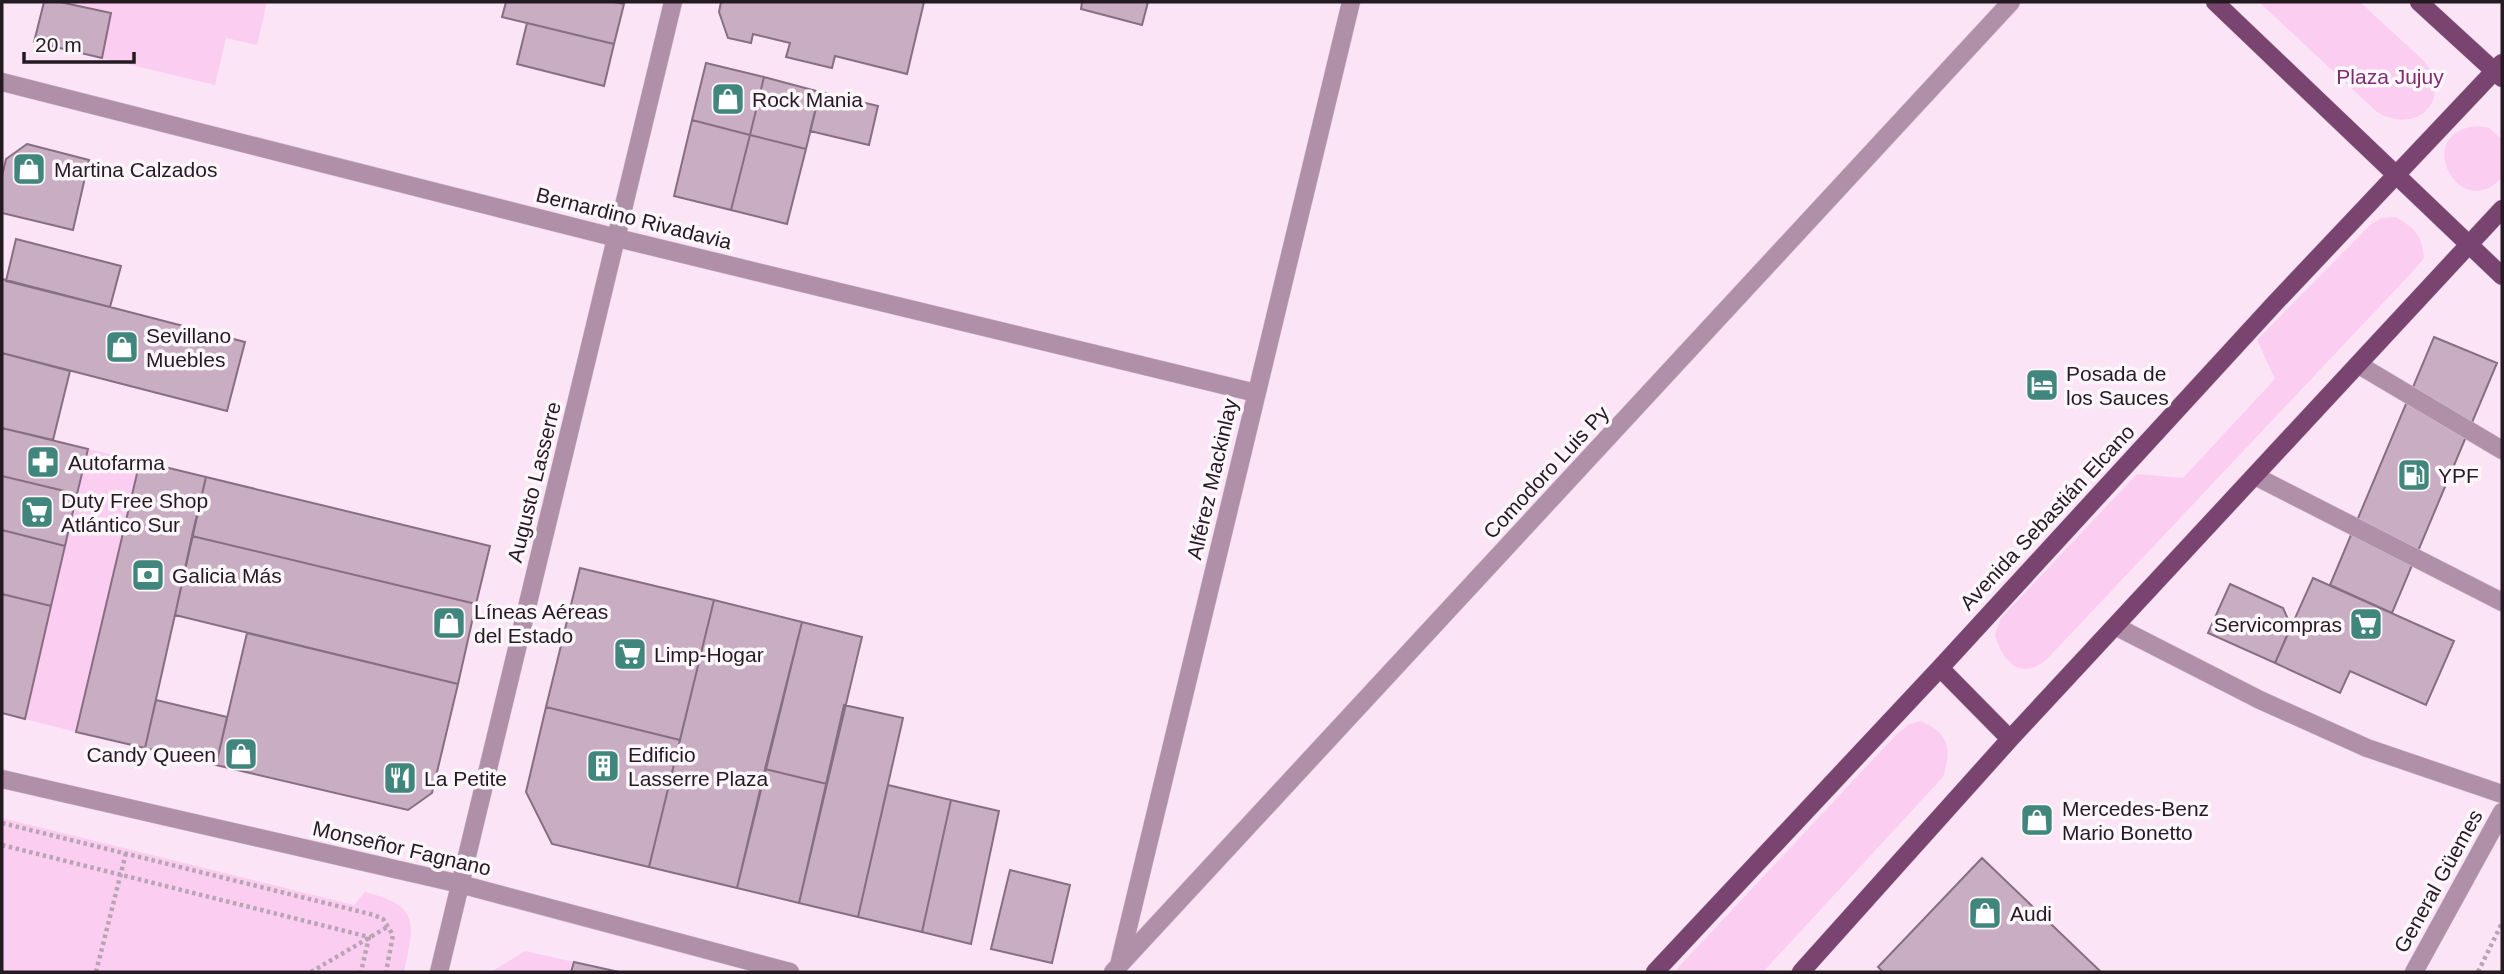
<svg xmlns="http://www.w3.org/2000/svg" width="2504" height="974" font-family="Arial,sans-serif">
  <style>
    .green { fill: #fbcdf1 }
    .building { fill: #c9adc3; stroke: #886e82; stroke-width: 2 }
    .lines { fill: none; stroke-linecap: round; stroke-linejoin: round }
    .minor-casing { stroke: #d4c0d0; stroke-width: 19 }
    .major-casing { stroke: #d4c0d0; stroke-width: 19 }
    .path { stroke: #b8a5b4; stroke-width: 4.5; stroke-dasharray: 3.5 3.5; stroke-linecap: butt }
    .minor { stroke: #b090a9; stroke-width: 18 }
    .major { stroke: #7a4470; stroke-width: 18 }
    .labels { text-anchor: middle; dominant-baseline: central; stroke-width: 7; stroke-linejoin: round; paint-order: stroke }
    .park-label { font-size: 21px; fill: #802c73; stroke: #fdf7fc }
    .poi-label { font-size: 21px; fill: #241a22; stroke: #fdf7fc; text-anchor: start }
    .street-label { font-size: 21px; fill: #241a22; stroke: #fdf7fc }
  </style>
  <rect width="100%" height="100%" fill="#fbe4f6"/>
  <path class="green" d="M60 2H267L257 45 226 38 215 85 102 58 111 13Z
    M2259 2H2360L2425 62C2453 99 2418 136 2377 112Z
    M2479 126 2489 128 2502 140V177C2460 226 2409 130 2479 126Z
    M2396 217C2415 229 2422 234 2424 258L2415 269 2048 658C2022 682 2003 663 1995 635L2001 618 2137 474 2183 478 2275 379 2257 340 2370 225 2381 218Z
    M88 449 140 461 76 732 25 719Z
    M1920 721C1949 732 1952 749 1943 777L1763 972H1674L1896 735 1908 725Z
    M2 818 354 905 365 892C421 906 414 923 404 972H2Z
    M525 951 574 962 571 972H491Z"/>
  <path class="building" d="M44 2H60L111 13 102 58 34 42Z
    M506 2H614L624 4 614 44 502 17Z
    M721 2H924L907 74 835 56 832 68 786 57 790 43 753 34 751 43 728 38 719 12Z
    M1082 2H1148L1142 25 1081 9Z
    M527 23 614 44 604 86 517 64Z
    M706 63 764 77 750 135 692 120Z
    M764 77 820 92 806 149 750 135Z
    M820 92 878 106 869 145 810 131Z
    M692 120 750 135 731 210 674 196Z
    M750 135 806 149 787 224 731 210Z
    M27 144 89 160 73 230 2 213V176L6 159Z
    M16 239 121 266 110 307 6 281Z
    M2 279 245 342 227 411 2 353Z
    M2434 337 2497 363 2392 613 2330 585Z
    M2 353 70 371 53 440 2 428Z
    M2 428 88 449 77 494 2 476Z
    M140 461 206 477 145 748 76 732Z
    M2 476 77 494 65 546 2 530Z
    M206 477 490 546 476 604 192 536Z
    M2 530 65 546 51 606 2 594Z
    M192 536 476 604 458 684 175 615Z
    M580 568 714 600 680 740 546 707Z
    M2313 578 2454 641 2426 705 2350 671 2340 693 2275 663Z
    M2230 584 2283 608 2291 626 2275 663 2208 633Z
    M2 594 51 606 25 719 2 713Z
    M714 600 802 622 737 888 649 867Z
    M802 622 862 637 827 784 765 769Z
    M247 633 458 684 432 793 408 810 216 765Z
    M156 700 227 717 216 765 145 748Z
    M844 705 903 718 858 917 799 903Z
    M546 707 680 740 649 867 552 844 526 792Z
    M765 769 827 784 799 903 737 888Z
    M888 785 951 800 922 932 858 917Z
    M951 800 999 811 971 944 922 932Z
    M1982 858 2101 972H1883L1878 967Z
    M1010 870 1070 885 1052 963 991 949Z
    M574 962 619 972H571Z"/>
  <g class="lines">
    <defs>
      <path id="minor" d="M2 82 617 238 1256 393
        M2359 365 2502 450
        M2255 476 2502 602
        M2115 626 2260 700 2367 748 2502 794
        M2 779 460 884 790 972
        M1119 965 1351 2
        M439 972 673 2
        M1113 972 2011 2
        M2414 972 2502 812"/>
      <path id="major" d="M2215 2 2502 276
        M2419 2 2502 78
        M1940 668 2010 739
        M1655 972 1940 668 2275 303 2502 63
        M1801 972 2010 739 2502 209"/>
    </defs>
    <use href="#minor" class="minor-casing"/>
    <use href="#major" class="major-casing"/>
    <path class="path" d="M2 823 374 915 383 919 393 935 386 972
      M2 845 369 937 361 972
      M96 972 126 853
      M311 972 389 926
      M2478 972 2502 923"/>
    <use href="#minor" class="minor"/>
    <use href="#major" class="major"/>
  </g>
  <defs>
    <symbol id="shop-square" viewBox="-11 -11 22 22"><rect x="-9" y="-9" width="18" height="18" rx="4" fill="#40867c" stroke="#fdf7fc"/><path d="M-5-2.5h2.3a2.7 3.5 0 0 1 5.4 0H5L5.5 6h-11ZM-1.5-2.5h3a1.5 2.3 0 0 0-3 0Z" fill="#fff"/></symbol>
    <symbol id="hotel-square" viewBox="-11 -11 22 22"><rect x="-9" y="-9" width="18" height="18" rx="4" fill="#40867c" stroke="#fdf7fc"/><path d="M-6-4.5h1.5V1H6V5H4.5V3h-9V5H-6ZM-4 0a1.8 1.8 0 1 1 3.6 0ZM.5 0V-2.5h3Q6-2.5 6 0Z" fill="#fff"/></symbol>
    <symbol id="pharmacy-square" viewBox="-11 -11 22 22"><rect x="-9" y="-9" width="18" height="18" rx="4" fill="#40867c" stroke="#fdf7fc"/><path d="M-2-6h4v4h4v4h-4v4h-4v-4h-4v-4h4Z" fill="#fff"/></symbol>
    <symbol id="fuel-square" viewBox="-11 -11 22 22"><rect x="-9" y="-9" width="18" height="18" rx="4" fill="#40867c" stroke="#fdf7fc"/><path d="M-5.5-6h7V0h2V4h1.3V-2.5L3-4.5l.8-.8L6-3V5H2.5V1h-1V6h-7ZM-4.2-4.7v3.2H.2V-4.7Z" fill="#fff"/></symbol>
    <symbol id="supermarket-square" viewBox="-11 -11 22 22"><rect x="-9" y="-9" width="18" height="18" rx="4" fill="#40867c" stroke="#fdf7fc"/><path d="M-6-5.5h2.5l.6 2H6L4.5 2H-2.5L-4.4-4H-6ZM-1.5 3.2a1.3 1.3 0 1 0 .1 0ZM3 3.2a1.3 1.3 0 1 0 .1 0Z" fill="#fff"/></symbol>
    <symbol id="bank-square" viewBox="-11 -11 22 22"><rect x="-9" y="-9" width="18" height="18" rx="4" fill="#40867c" stroke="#fdf7fc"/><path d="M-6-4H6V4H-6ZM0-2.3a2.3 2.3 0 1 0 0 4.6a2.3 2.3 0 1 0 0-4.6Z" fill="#fff"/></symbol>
    <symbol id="building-square" viewBox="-11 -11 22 22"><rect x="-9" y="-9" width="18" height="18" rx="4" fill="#40867c" stroke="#fdf7fc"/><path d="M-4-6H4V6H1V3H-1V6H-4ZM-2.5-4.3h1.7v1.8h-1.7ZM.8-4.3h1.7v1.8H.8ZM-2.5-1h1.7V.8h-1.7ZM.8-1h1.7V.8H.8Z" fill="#fff"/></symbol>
    <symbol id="restaurant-square" viewBox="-11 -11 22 22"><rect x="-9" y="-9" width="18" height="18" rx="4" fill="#40867c" stroke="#fdf7fc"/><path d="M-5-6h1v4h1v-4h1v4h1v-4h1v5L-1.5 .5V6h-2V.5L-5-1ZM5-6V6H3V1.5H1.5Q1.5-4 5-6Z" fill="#fff"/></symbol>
  </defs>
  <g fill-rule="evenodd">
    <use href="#shop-square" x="709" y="80" width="38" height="38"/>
    <use href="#shop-square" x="10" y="150" width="38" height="38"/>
    <use href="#shop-square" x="103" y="328" width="38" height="38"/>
    <use href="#hotel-square" x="2023" y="366" width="38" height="38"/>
    <use href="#pharmacy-square" x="24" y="443" width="38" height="38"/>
    <use href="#fuel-square" x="2395" y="456" width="38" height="38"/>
    <use href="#supermarket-square" x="18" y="493" width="38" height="38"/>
    <use href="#bank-square" x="129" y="556" width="38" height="38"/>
    <use href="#shop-square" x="430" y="604" width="38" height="38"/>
    <use href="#supermarket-square" x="2347" y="605" width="38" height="38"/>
    <use href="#supermarket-square" x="611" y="635" width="38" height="38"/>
    <use href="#shop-square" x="222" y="735" width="38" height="38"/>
    <use href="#building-square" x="584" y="747" width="38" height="38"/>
    <use href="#restaurant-square" x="381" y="759" width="38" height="38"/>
    <use href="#shop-square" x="2018" y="801" width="38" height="38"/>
    <use href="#shop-square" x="1966" y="894" width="38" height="38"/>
  </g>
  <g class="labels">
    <g class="park-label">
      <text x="2390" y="76">Plaza Jujuy</text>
    </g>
    <g class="poi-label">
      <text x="752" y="99">Rock Mania</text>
      <text x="54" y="169">Martina Calzados</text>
      <text x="146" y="335">Sevillano<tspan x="146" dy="24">Muebles</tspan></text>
      <text x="2066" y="373">Posada de<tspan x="2066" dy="24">los Sauces</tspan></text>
      <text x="68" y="462">Autofarma</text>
      <text x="2438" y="475">YPF</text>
      <text x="61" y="500">Duty Free Shop<tspan x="61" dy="24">Atlántico Sur</tspan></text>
      <text x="172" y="575">Galicia Más</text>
      <text x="474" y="611">Líneas Aéreas<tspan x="474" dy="24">del Estado</tspan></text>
      <text x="2342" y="624" text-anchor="end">Servicompras</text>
      <text x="654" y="654">Limp-Hogar</text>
      <text x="216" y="754" text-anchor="end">Candy Queen</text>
      <text x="628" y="754">Edificio<tspan x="628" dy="24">Lasserre Plaza</tspan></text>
      <text x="424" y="778">La Petite</text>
      <text x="2062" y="808">Mercedes-Benz<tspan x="2062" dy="24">Mario Bonetto</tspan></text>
      <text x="2010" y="913">Audi</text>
    </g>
    <g class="street-label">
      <text transform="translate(634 218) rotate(14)">Bernardino Rivadavia</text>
      <text transform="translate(1546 472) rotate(-47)">Comodoro Luis Py</text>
      <text transform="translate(1212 479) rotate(-77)">Alférez Mackinlay</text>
      <text transform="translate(534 482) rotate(-76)">Augusto Lasserre</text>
      <text transform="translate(2047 517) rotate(-47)">Avenida Sebastián Elcano</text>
      <text transform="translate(402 848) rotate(13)">Monseñor Fagnano</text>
      <text transform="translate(2438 881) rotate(-61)">General Güemes</text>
    </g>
  </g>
  <rect width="2504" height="974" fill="none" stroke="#241a22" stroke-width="7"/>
  <path d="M24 52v10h110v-10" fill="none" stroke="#241a22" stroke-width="3.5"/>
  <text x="35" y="52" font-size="21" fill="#241a22" stroke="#fdf7fc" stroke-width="5" paint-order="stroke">20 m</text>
</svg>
